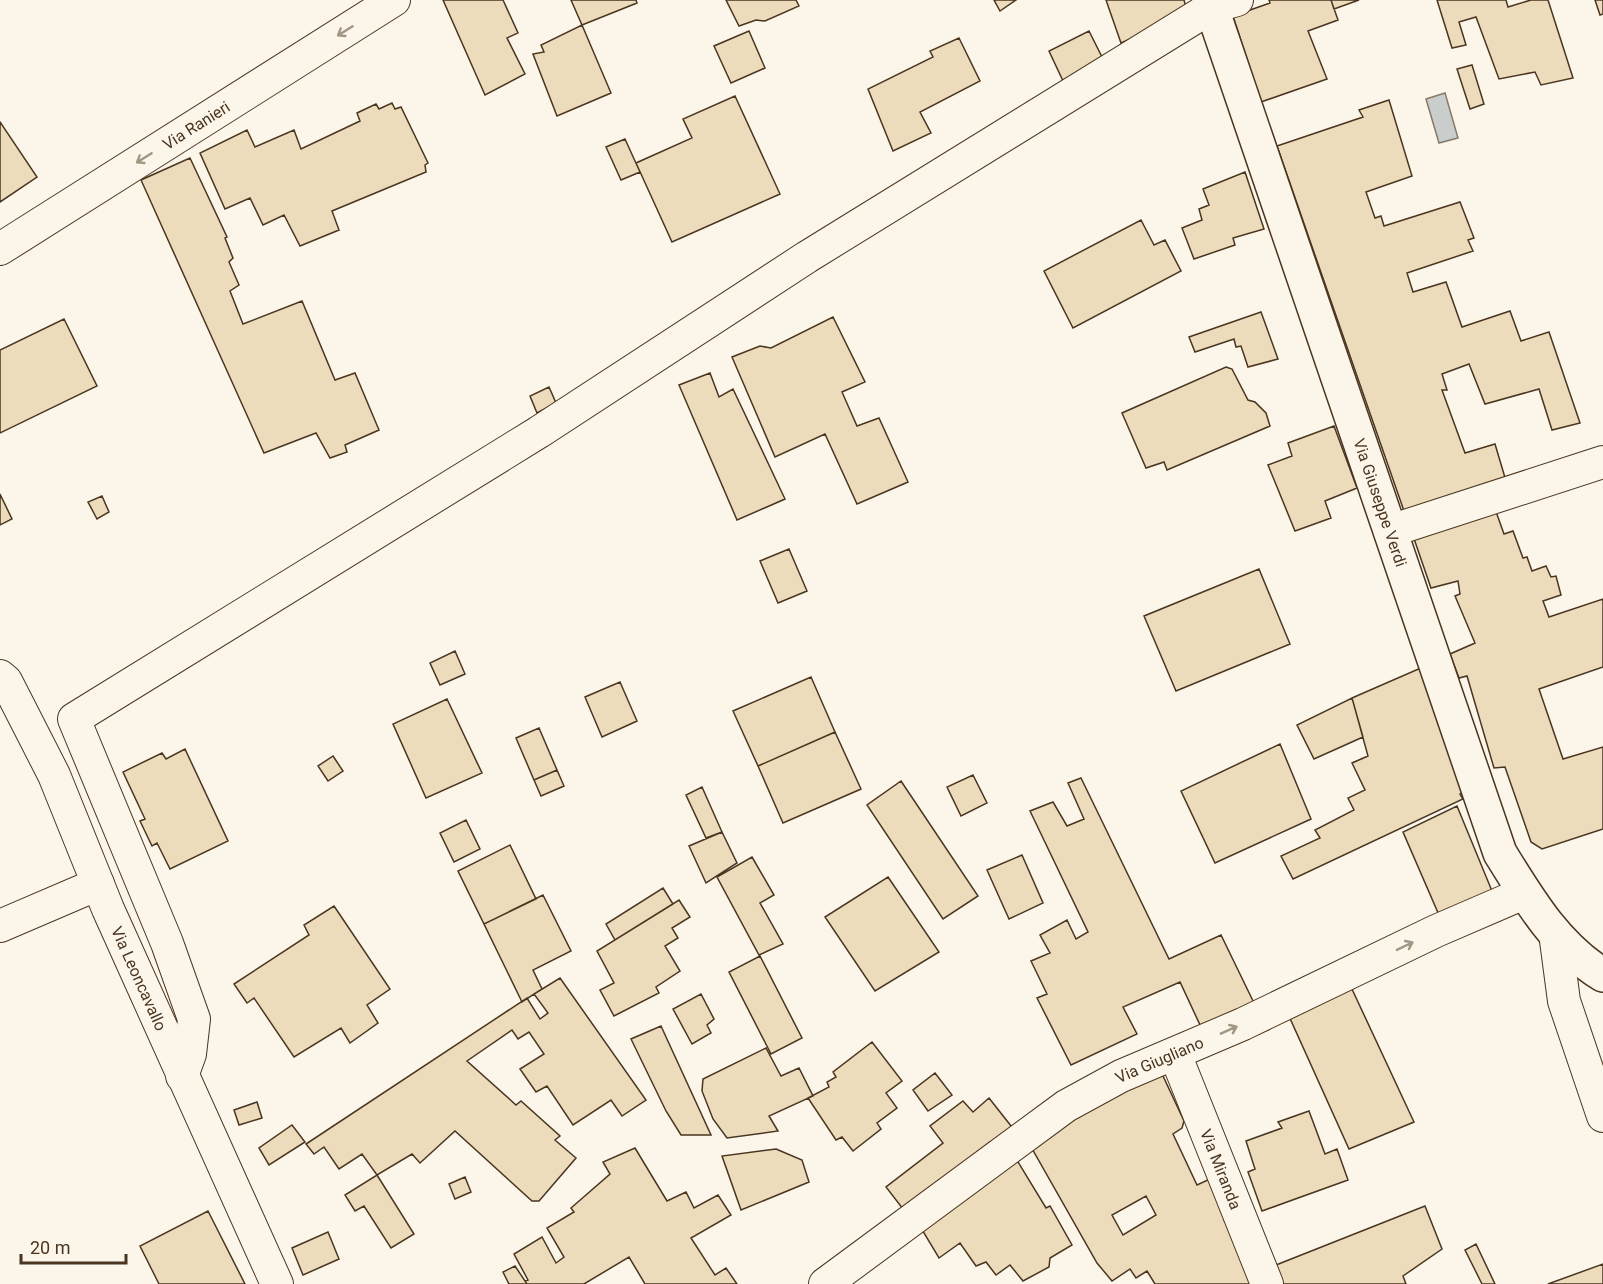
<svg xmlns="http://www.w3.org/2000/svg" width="1603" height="1284" font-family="Roboto,sans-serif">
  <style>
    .water { fill: #c9cecd; stroke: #887966; stroke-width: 1.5 }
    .building { fill: #ecdcbc; stroke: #4a3520; stroke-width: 1.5; fill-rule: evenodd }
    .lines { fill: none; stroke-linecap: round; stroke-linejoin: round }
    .minor-casing { stroke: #4a3520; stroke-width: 34 }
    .tertiary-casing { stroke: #4a3520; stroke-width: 36 }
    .minor { stroke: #fbf6e9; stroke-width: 32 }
    .tertiary { stroke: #fbf6e9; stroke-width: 33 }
    .oneway { stroke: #a29684 }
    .labels { text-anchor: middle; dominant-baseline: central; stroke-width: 4.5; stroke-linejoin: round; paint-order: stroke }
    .street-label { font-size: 16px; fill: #4a3520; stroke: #fbf6e9 }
  </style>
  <rect width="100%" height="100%" fill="#fbf6e9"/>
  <path class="water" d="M1445 93 1458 138 1439 143 1426 99Z"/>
  <path class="building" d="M443 0H503L518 33 507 38 525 74 485 95Z
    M571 0H636L637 3 582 25Z
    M726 0H796L799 6 765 21 756 20 739 26Z
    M994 0H1016L1000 11Z
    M1106 0H1184L1188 14 1121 43Z
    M1269 0H1331L1338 20 1308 31 1327 79 1261 102 1233 16 1270 3Z
    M1331 0H1359L1334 9Z
    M1437 0H1506L1508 7 1531 0H1548L1573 78 1541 85 1535 72 1499 79 1476 17 1459 22 1466 45 1452 48Z
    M1595 0H1603V14L1600 15Z
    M582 25 611 93 557 116 533 54 544 52 541 45Z
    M749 31 765 68 731 83 714 46Z
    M1089 31 1104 61 1064 83 1049 51Z
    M959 38 980 81 920 112 931 133 893 151 868 89 933 57 930 51Z
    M1472 65 1484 104 1470 109 1457 69Z
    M735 96 780 194 672 242 636 163 692 138 683 119Z
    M1389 100 1412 176 1366 192 1375 218 1381 216 1384 226 1460 202 1474 238 1468 240 1473 251 1407 273 1413 292 1446 282 1462 327 1510 311 1521 341 1549 332 1580 423 1552 430 1539 389 1485 404 1469 364 1442 374 1447 390H1442L1465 453 1495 444 1506 481 1404 511 1277 146 1363 117 1359 110Z
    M392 103 395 109 401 107 428 163 425 165 426 172 332 211 339 230 300 246 284 215 263 225 250 198 225 209 200 153 247 130 255 147 294 130 301 149 360 121 357 113 376 104 379 109Z
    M0 122 37 177 0 202Z
    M625 139 640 172 621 180 606 147Z
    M190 158 227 237 225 238 233 258 229 262 239 285 230 291 243 324 302 301 335 380 355 373 379 430 345 445 347 452 330 458 316 433 264 453 141 180Z
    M1245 172 1264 229 1233 238 1235 245 1194 259 1182 228 1202 220 1199 209 1209 205 1203 189Z
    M1141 220 1154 245 1165 240 1181 271 1073 328 1044 271Z
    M1261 312 1278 359 1248 367 1241 346 1236 347 1234 339 1195 352 1189 337Z
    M833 317 865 382 842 392 857 426 879 418 908 482 857 504 825 434 775 457 732 357 760 346 771 348Z
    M64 319 97 386 0 433V350Z
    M1226 367 1232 369 1248 400 1255 402 1266 413 1270 426 1167 470 1164 462 1146 468 1122 413Z
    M710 373 719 397 733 389 785 499 737 520 679 385Z
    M549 387 556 403 537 413 530 396Z
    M1334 426 1357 488 1325 501 1331 518 1295 531 1268 465 1292 456 1288 443Z
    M0 494 12 519 0 525Z
    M102 496 109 512 97 519 88 502Z
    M1494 506 1504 534 1513 531 1523 558 1527 557 1532 571 1546 566 1551 577 1556 576 1561 595 1543 601 1549 617 1603 599V667L1539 689 1563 759 1603 747V829L1542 849 1531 842 1505 767 1494 768 1467 676 1459 678 1450 654 1475 643 1455 596 1460 594 1458 581 1431 588 1411 530Z
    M789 549 807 591 778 603 760 561Z
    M1259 569 1290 644 1176 691 1144 616Z
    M455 651 465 674 440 685 430 663Z
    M1423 667 1466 791 1460 794 1463 799 1293 879 1281 856 1320 838 1315 830 1354 810 1348 798 1365 790 1352 763 1368 756 1352 698Z
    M811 677 835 732 758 766 733 711Z
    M620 682 637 721 602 737 585 697Z
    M1352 698 1363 737 1314 759 1297 725Z
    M447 699 482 773 426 798 393 724Z
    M539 728 557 770 534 780 516 738Z
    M835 732 861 789 783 823 758 766Z
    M1280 744 1311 819 1215 863 1181 791Z
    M185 749 228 841 170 869 157 843 152 846 140 821 145 819 123 772 162 753 166 759Z
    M333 756 343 771 328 781 318 766Z
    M557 770 564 786 541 796 534 780Z
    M973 775 987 803 961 816 947 787Z
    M1081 778 1169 959 1221 935 1255 1005 1201 1027 1180 982 1123 1007 1137 1034 1071 1065 1037 998 1047 994 1031 961 1050 953 1040 935 1067 920 1076 939 1088 932 1030 811 1053 802 1067 826 1084 819 1068 783Z
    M901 781 978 896 943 919 867 805Z
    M702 787 722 832 706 838 686 795Z
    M1457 806 1492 891 1439 915 1403 832Z
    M466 820 480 849 454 862 440 833Z
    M722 832 737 863 706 883 689 846Z
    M510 845 536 899 484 924 458 871Z
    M1022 855 1043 903 1009 919 987 870Z
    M752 857 774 895 760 903 783 944 759 955 717 877Z
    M888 877 939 952 875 991 825 917Z
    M663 888 673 904 615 940 606 924Z
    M543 895 571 951 533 970 542 989 522 1002 484 924Z
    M679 900 690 917 672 928 678 938 665 946 680 971 656 987 659 993 614 1016 600 990 614 983 597 951Z
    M334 906 390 989 367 1005 378 1023 350 1043 341 1028 294 1057 254 998 247 1003 234 984 309 935 304 925Z
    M760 956 802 1038 771 1054 729 972Z
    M560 978 646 1100 622 1116 611 1100 573 1125 547 1086 536 1092 520 1069 544 1054 529 1032 518 1039 512 1030 467 1061 516 1105 521 1101 560 1136 555 1140 576 1158 539 1201H532L455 1131 420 1163 412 1154 377 1175 362 1154 339 1169 324 1147 314 1154 306 1144 527 998 540 1019 548 1013 534 994Z
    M1351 987 1414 1122 1349 1149 1288 1014Z
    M701 994 714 1019 707 1025 711 1033 692 1044 673 1009Z
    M661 1026 711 1135H681L666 1111 631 1039Z
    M872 1042 902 1081 886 1093 897 1108 877 1123 881 1129 853 1151 842 1137 836 1140 808 1098 829 1087 827 1082 836 1077 833 1072Z
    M766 1048 781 1076 799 1068 813 1096 769 1116 778 1131 727 1138 713 1119 702 1091 703 1079Z
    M935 1073 952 1095 928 1111 913 1090Z
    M1156 1075 1163 1076 1184 1121 1182 1128 1173 1134 1197 1185 1212 1178 1227 1218 1224 1220 1244 1256 1254 1284H1155L1147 1271 1136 1278 1130 1269 1112 1281 1097 1263 1030 1145 1091 1109ZM1146 1196 1156 1215 1123 1235 1112 1215Z
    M989 1098 1015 1131 996 1146 990 1142 903 1209 886 1187 943 1143 930 1126 963 1101 973 1112Z
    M257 1102 262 1118 239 1125 234 1110Z
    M1309 1111 1325 1154 1337 1149 1348 1180 1262 1211 1248 1172 1255 1169 1246 1141 1282 1128 1278 1122Z
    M292 1125 305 1142 269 1165 259 1148Z
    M635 1148 667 1201 686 1192 694 1208 718 1195 731 1215 691 1238 715 1275 726 1268 737 1284H645L629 1257 584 1284H527L525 1281 528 1280 514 1254 542 1237 556 1263 564 1257 547 1228 574 1212 571 1208 610 1174 603 1162Z
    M776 1149 802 1160 809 1182 741 1210 722 1156Z
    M1015 1157 1046 1208 1050 1206 1072 1245 1050 1258 1049 1267 1023 1281 1010 1265 996 1275 986 1262 976 1266 960 1243 939 1258 918 1223Z
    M377 1175 414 1234 391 1248 364 1206 355 1211 345 1195Z
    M465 1177 471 1192 455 1199 449 1184Z
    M1425 1206 1442 1249 1403 1276 1406 1284H1283L1276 1265Z
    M208 1211 245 1284H159L140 1246Z
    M328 1232 339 1259 303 1275 292 1248Z
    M1476 1244 1495 1284H1482L1465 1250Z
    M1603 1264V1284H1548Z
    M515 1266 527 1284H509L503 1272Z"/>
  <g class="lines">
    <defs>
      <g id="minor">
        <path id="s1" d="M0 249 394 0"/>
        <path d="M1390 531 1603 462"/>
        <path id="s2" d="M0 676 6 681 54 775 108 909 277 1284"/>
        <path d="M0 926 98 884"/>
        <path d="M1555 933 1564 1001 1603 1116"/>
        <path id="s3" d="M1175 1054 1267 1284"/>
        <path d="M182 1076 190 1054 194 1019 167 943 74 719 539 432 807 257 1212 7 1237 0"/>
        <path id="s4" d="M825 1284 1066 1106 1121 1076 1243 1024 1436 931 1524 893"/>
      </g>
      <g id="tertiary">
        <path id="s5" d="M1209 0 1500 853C1529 900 1556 946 1603 975"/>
      </g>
    </defs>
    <use href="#minor" class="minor-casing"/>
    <use href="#tertiary" class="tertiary-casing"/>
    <use href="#minor" class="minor"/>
    <use href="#tertiary" class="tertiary"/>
  </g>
  <defs><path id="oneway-shaft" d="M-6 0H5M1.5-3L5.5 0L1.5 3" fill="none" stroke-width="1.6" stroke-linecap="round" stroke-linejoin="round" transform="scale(1.5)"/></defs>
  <g class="oneway">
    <use href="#oneway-shaft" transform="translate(345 31) rotate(148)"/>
    <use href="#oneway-shaft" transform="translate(144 158) rotate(148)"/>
    <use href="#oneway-shaft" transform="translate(1405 946) rotate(-26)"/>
    <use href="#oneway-shaft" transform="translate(1229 1030) rotate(-24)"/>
  </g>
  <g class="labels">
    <g class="street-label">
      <text stroke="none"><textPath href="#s1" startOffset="232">Via Ranieri</textPath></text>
      <text stroke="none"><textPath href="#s5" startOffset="531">Via Giuseppe Verdi</textPath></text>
      <text stroke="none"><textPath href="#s2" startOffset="334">Via Leoncavallo</textPath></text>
      <text stroke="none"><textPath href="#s4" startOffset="404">Via Giugliano</textPath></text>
      <text stroke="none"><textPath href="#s3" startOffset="124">Via Miranda</textPath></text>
    </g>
  </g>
  <path d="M21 1254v9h105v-9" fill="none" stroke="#4a3520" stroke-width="3"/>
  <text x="30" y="1254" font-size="18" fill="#4a3520" stroke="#fbf6e9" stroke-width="4.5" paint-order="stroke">20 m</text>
</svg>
